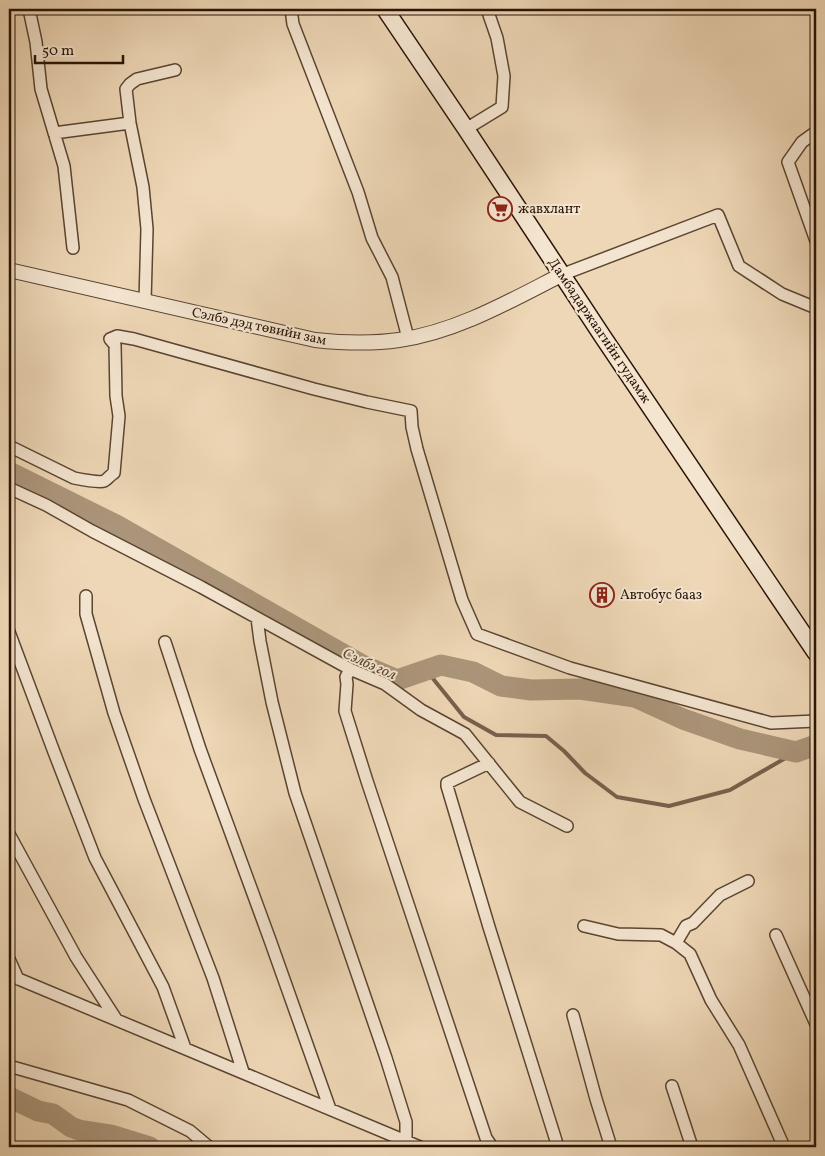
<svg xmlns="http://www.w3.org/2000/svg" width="825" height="1156" font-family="Vollkorn,serif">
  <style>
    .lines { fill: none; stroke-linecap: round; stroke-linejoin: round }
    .stream { stroke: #77614c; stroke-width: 4 }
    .river { stroke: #ab957a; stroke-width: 21 }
    .minor-casing { stroke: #5a4532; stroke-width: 14 }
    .tertiary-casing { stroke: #5a4532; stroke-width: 16 }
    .secondary-casing { stroke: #291406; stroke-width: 19 }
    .minor { stroke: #f4e5d0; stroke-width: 11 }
    .tertiary { stroke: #f4e5d0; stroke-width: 14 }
    .secondary { stroke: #f4e5d0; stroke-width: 16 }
    .labels { text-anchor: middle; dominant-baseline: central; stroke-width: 4; stroke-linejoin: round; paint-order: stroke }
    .poi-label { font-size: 14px; fill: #291406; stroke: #f4e5d0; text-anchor: start }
    .street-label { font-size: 14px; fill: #291406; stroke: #f4e5d0 }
    .water-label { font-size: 15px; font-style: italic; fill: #5d4834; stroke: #f4e5d0 }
  </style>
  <rect width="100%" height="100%" fill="#eed7b6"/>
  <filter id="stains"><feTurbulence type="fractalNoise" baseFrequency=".004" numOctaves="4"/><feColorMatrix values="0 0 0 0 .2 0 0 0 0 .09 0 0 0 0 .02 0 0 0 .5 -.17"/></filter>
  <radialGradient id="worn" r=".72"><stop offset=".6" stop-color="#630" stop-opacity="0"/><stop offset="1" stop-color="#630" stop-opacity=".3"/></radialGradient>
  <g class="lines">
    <path class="stream" d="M426 670 464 717 496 735 546 736 564 751 585 773 617 797 669 806 730 790 796 752"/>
    <path class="river" d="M9 472 116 525 362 665 397 680 441 665 473 672 501 686 531 690 580 689 635 697 683 719 740 739 796 752 816 745
      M9 1097 38 1111 53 1114 71 1127 79 1130 111 1135 150 1147"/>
    <defs>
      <path id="minor" d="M29 9 36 42 41 89 64 166 73 248
        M291 9 293 24 358 192 372 238 392 277 408 338
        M466 129 502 107 504 76 497 38 487 9
        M816 132 802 142 788 162 816 241
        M54 133 130 123
        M561 275 718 215 739 266 782 294 816 308
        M145 302 147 229 143 187 130 123 126 89 130 84 137 79 175 70
        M9 446 74 478C79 479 100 483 104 481 107 480 110 475 114 473L119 416 116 396 115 345 110 339 117 336 134 339 314 389 367 402 411 411 412 427 417 449 462 600 477 634 570 668 771 723 816 721
        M9 488 46 505 92 531 201 587 350 669 385 684 421 710 465 734 520 802 567 826
        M86 596V614L114 713 144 799 213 978 243 1072
        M257 618 260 641 272 702 295 793 386 1058 406 1122V1141
        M9 632 54 752 95 858 163 987 185 1048
        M165 642 200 749 270 940 330 1109
        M350 669 346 677 347 684 345 711 367 781 486 1138 492 1147
        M489 763 447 783V786L489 927 558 1147
        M9 834 76 957 116 1019
        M584 926 618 934 661 935 676 943 690 954 711 1000 739 1045 784 1147
        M776 935 816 1024
        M676 943 686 926 693 923 720 895 748 881
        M9 959 18 979
        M9 975 420 1147
        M573 1015 596 1099 611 1147
        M9 1066 128 1100 190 1131 209 1147
        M672 1086 692 1147"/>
      <path id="tertiary" d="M9 270 315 340C343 343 371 344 399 340 456 332 510 301 561 275"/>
      <path id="secondary" d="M385 9 466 129 603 337 816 653"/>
    </defs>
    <use href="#minor" class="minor-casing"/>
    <use href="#tertiary" class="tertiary-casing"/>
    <use href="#secondary" class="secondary-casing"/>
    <use href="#minor" class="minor"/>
    <use href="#tertiary" class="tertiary"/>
    <use href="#secondary" class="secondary"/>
  </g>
  <defs>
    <symbol id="supermarket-ring" viewBox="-11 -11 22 22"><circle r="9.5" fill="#f4e5d0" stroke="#8f2418" stroke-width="1.5"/><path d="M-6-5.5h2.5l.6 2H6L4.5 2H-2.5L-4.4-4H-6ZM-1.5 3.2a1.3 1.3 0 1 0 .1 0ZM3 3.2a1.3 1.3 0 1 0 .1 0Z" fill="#8f2418"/></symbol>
    <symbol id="building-ring" viewBox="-11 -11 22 22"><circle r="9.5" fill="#f4e5d0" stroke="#8f2418" stroke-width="1.5"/><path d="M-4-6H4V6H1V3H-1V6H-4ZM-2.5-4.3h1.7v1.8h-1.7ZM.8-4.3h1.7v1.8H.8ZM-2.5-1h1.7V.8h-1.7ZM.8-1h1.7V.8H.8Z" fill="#8f2418"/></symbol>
  </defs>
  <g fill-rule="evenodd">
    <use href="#supermarket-ring" x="486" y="195" width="28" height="28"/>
    <use href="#building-ring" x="588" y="581" width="28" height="28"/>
  </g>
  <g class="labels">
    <g class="poi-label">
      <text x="518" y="209">жавхлант</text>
      <text x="620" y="595">Автобус бааз</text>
    </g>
    <g class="street-label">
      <text transform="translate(259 327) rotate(12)">Сэлбэ дэд төвийн зам</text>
      <text transform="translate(599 331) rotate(56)">Дамбадаржаагийн гудамж</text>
    </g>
    <g class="water-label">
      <text transform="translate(369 665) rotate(24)">Сэлбэ гол</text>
    </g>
  </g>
  <rect width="825" height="1156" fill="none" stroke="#eed7b6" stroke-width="30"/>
  <rect x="10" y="10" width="805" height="1136" fill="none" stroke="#291406" stroke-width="2.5"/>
  <rect x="15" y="15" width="795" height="1126" fill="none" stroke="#291406"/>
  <path d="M35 55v8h88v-8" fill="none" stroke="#291406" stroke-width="2.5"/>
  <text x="42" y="55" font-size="15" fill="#291406" stroke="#f4e5d0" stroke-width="4" paint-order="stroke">50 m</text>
  <rect width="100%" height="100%" filter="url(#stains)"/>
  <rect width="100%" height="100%" fill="url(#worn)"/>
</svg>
